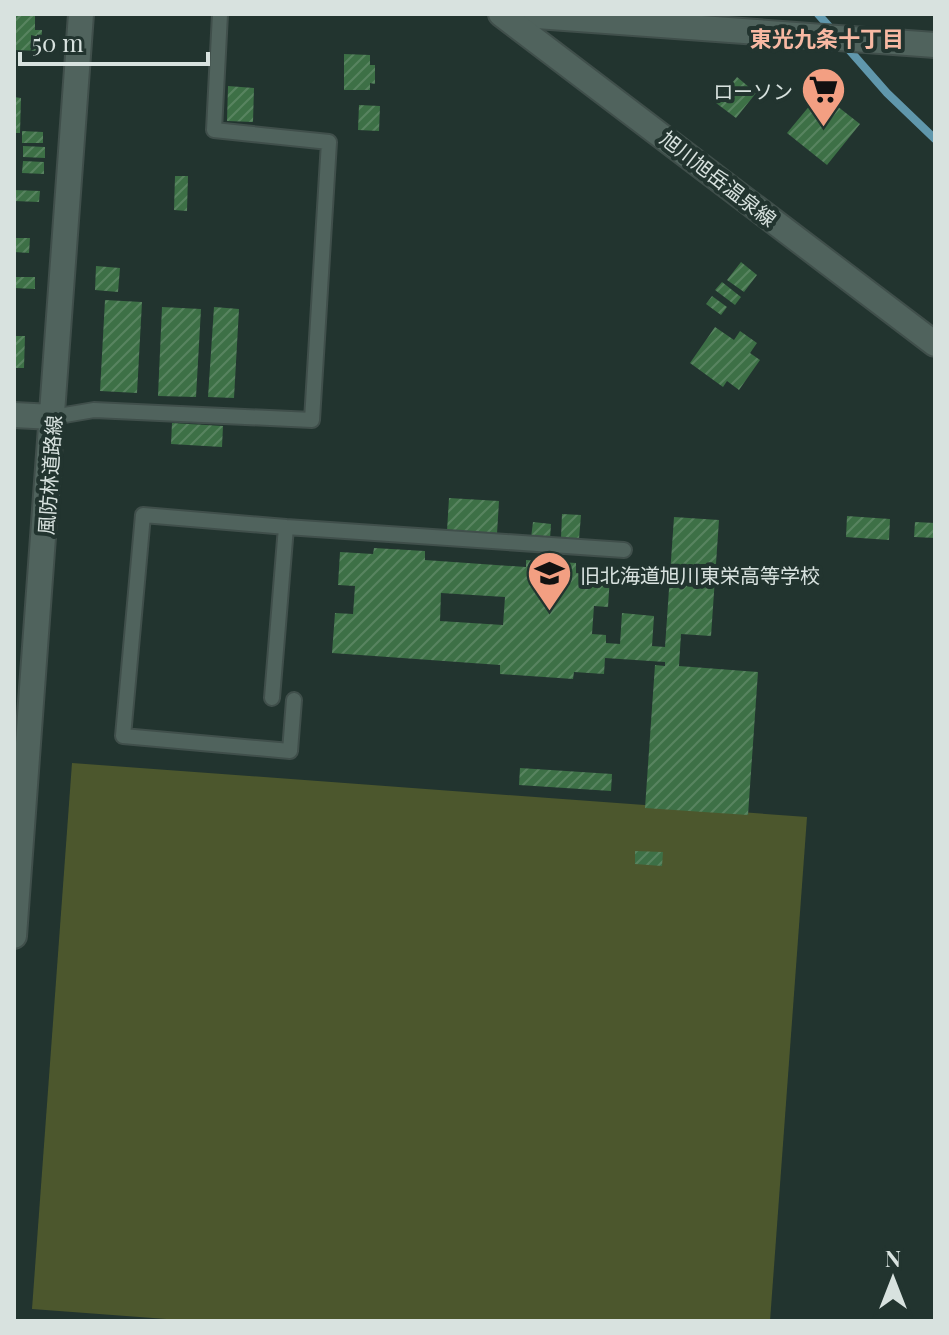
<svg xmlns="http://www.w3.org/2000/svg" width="949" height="1335" font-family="'Playfair Display','Noto Sans JP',serif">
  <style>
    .green { fill: #4c572d }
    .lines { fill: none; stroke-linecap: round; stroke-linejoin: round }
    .stream { stroke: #6097ac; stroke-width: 8 }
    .building { fill: url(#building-hatch); fill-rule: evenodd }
    .lane-casing { stroke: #404f4b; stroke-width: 18 }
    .street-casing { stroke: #404f4b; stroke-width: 28 }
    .secondary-casing { stroke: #404f4b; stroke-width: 28 }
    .lane { stroke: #50635d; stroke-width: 14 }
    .street { stroke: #50635d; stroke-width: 24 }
    .secondary { stroke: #50635d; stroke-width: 24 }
    .labels { text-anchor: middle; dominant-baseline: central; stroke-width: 8; stroke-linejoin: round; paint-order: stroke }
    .poi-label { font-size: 20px; fill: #d8e2df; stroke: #22342f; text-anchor: end }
    .street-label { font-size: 20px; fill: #d8e2df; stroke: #22342f }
    .neighbourhood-label { font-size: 22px; font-weight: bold; fill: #f8b9a3; stroke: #22342f }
  </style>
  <defs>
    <pattern id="building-hatch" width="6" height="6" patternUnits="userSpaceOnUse" patternTransform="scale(2)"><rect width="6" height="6" fill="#3d7046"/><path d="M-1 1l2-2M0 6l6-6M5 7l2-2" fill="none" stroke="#588460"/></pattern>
  </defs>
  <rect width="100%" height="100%" fill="#22342f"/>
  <path class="green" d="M72 763 807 817 770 1321H193L32 1309Z"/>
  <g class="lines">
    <path class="stream" d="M818 14 833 31
      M844 44 887 93 935 139"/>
  </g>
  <path class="building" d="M14 14H35V30H42L41 51 14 50Z
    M344 54 370 55V65H375V84L370 83V90H344Z
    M737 77 756 93 736 118 716 103Z
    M228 86 254 88 253 122 227 121Z
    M14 97 21 98 20 133H14Z
    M816 98 832 112 837 106 860 124 827 165 787 133Z
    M359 105 380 106 379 131 358 130Z
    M22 131 43 132V143H22Z
    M23 146 45 147V158L23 157Z
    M23 161 44 162V174L22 173Z
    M175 176H188L187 211 174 210Z
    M14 190 40 191 39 202 14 201Z
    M14 238H30L29 253 14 252Z
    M741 262 757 275 744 292 727 280Z
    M96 266 120 268 118 292 95 290Z
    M14 277H35V289L14 288Z
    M722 282 741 297 735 305 715 290Z
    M712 296 727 307 721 315 706 304Z
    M105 300 142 302 137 393 100 391Z
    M162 307 201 309 196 397 158 396Z
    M214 307 239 309 234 398 208 397Z
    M715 327 734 340 740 331 757 343 750 353 760 360 739 390 727 381 723 387 690 363Z
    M14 336H25L24 368H14Z
    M172 423 223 426 222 447 171 444Z
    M449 498 499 501 497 534 447 531Z
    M562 514 581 515 579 539 561 538Z
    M847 516 890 519 889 540 846 537Z
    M674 517 719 520 711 636 681 634 679 666 758 672 748 815 645 808 655 665 665 666V662L605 658 604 674 574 672 573 679 500 674V665L332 653 335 613 353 614 355 586 338 585 340 552 373 554 374 548 425 551V560L526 567V560L576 563V573L610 576 608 607 594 606 592 634 606 635V643L620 644 622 613 654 616 652 646 665 647ZM441 593 505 597 503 625 440 621Z
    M533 522 551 524 550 539 531 538Z
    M915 522 935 523V538L914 537Z
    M520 768 612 774 611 791 519 785Z
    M635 851 663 852 662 866 635 864Z"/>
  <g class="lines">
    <defs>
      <path id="lane" d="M53 417 94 410 312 420 329 142 214 130 220 14
        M286 527 624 550
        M272 698 286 527 143 515 123 736 290 751 294 700"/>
      <path id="street" d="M508 14 935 45
        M14 415 53 417
        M14 936 81 14"/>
      <path id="secondary" d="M501 14 935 344"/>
    </defs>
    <use href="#lane" class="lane-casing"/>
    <use href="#street" class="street-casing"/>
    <use href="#secondary" class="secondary-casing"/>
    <use href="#lane" class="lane"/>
    <use href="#street" class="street"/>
    <use href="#secondary" class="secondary"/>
  </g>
  <defs>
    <symbol id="supermarket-pin" viewBox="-11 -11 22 30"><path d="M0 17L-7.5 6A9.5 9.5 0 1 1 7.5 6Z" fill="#f39f82" stroke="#22342f"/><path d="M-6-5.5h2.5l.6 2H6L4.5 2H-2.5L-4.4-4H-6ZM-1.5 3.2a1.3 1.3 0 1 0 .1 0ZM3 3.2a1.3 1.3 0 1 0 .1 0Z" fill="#111"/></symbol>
    <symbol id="school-pin" viewBox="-11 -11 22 30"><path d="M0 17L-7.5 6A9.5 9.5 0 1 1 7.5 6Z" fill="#f39f82" stroke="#22342f"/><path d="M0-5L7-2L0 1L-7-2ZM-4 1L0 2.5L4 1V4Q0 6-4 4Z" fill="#111"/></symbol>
  </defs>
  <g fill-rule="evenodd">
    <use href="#supermarket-pin" x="798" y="64" width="51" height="69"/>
    <use href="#school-pin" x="524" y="548" width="51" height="69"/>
  </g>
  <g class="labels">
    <g class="poi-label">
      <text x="793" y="90">ローソン</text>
      <text x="580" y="574" text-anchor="start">旧北海道旭川東栄高等学校</text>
    </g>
    <g class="street-label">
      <text transform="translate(719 178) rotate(38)">旭川旭岳温泉線</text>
      <text transform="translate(49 475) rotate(-86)">風防林道路線</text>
    </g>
    <g class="neighbourhood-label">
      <text x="827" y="38">東光九条十丁目</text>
    </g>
  </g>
  <rect width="949" height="1335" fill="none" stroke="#d8e2df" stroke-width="32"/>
  <g transform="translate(893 1279)" stroke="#22342f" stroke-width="6" paint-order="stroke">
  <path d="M0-6L14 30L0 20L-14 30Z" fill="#d8e2df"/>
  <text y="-12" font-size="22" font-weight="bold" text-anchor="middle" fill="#d8e2df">N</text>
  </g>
  <path d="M20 52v12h188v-12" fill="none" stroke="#d8e2df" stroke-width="4"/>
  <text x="32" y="52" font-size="24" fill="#d8e2df" stroke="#22342f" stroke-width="6" paint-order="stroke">50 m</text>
</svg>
